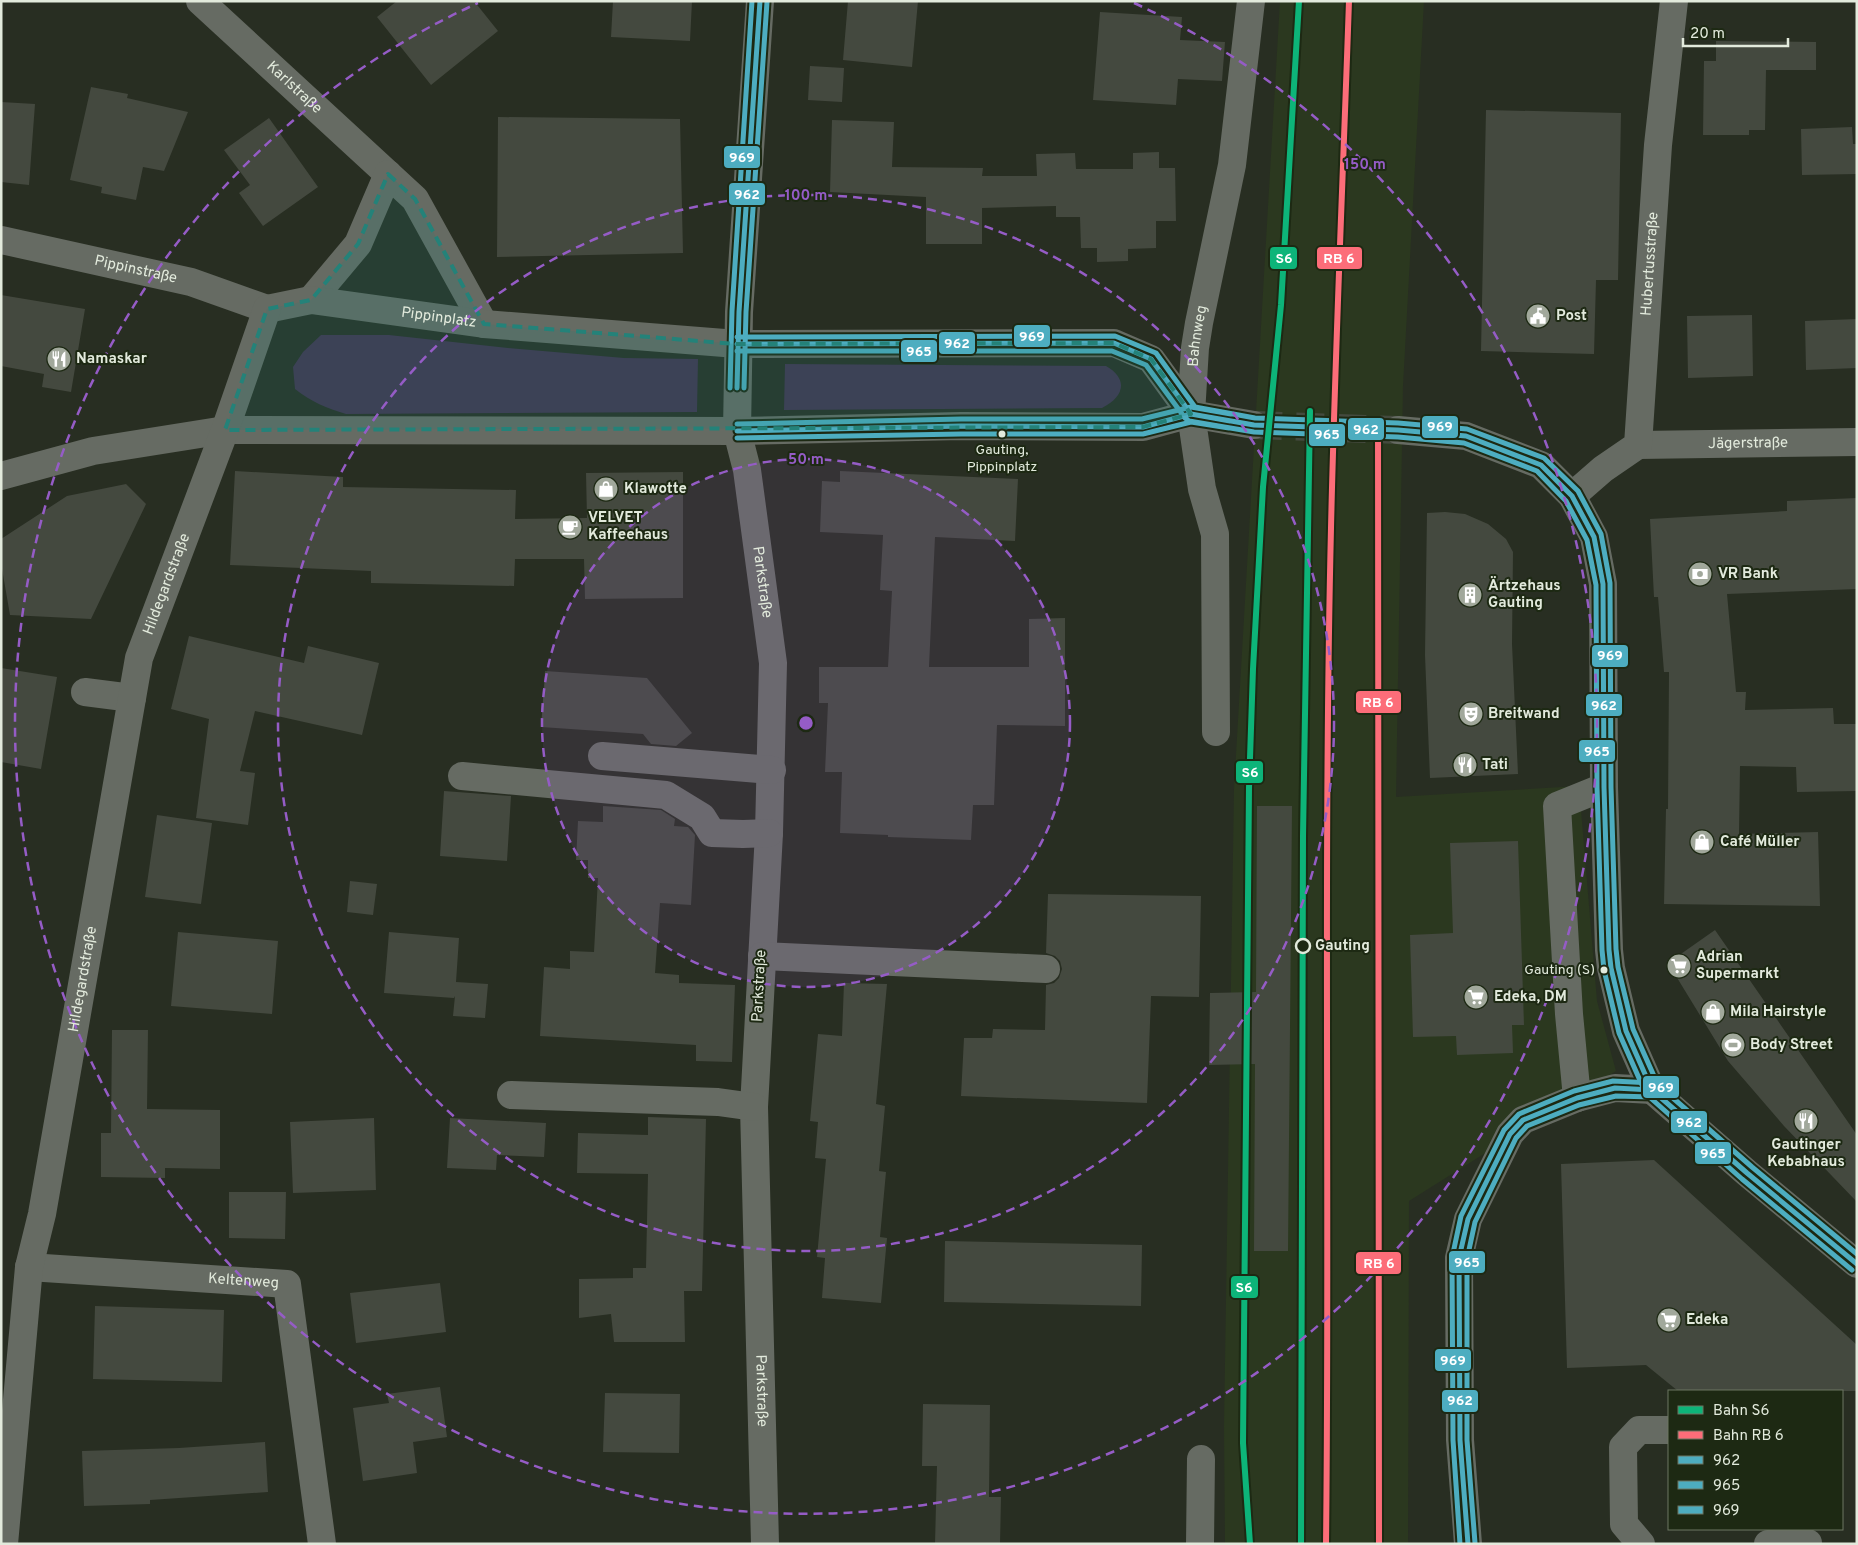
<svg xmlns="http://www.w3.org/2000/svg" width="1858" height="1545" font-family="Overpass,sans-serif">
  <style>
    .built { fill: #2b381f }
    .green { fill: #43324e }
    .building { fill: #44493f }
    .lines { fill: none; stroke-linecap: round; stroke-linejoin: round }
    .minor-tunnel { stroke: #444a3e; stroke-width: 28; stroke-dasharray: 28 14; stroke-linecap: butt }
    .minor { stroke: #666b63; stroke-width: 28 }
    .bus-1-casing { stroke: #1d2913; stroke-width: 9 }
    .bus-2-casing { stroke: #1d2913; stroke-width: 9 }
    .bus-3-casing { stroke: #1d2913; stroke-width: 9 }
    .bus-1 { stroke: #4dadc0; stroke-width: 5 }
    .bus-2 { stroke: #4dadc0; stroke-width: 5 }
    .bus-3 { stroke: #4dadc0; stroke-width: 5 }
    .rail-1-casing { stroke: #1d2913; stroke-width: 10 }
    .rail-2-casing { stroke: #1d2913; stroke-width: 10 }
    .rail-1 { stroke: #0db479; stroke-width: 6 }
    .rail-2 { stroke: #fc6d79; stroke-width: 6 }
    .marked { fill: #248279; fill-opacity: 0.2; stroke: #248279; stroke-width: 4; stroke-dasharray: 10 6; stroke-linejoin: round }
    .ring { fill: none; stroke: #955cc6; stroke-width: 2.5; stroke-dasharray: 9 6 }
    .bus-dot { fill: #e2eadc; stroke: #1d2913; stroke-width: 2 }
    .stop-dot { fill: #1d2913; stroke: #e2eadc; stroke-width: 2.5 }
    .labels { text-anchor: middle; dominant-baseline: central; stroke-width: 4; stroke-linejoin: round; paint-order: stroke }
    .bus-label { font-size: 14px; fill: #e2eadc; stroke: #1d2913 }
    .street-label { font-size: 15px; fill: #e2eadc; stroke: #1d2913 }
    .poi-label { font-size: 15px; font-weight: bold; fill: #e2eadc; stroke: #1d2913; text-anchor: start }
    .stop-label { font-size: 15px; font-weight: bold; fill: #e2eadc; stroke: #1d2913; text-anchor: start }
    .centre { fill: #955cc6; stroke: #1d2913; stroke-width: 2.5 }
    .ring-label { font-size: 15px; text-anchor: middle; font-weight: bold; fill: #955cc6; stroke: #1d2913; stroke-width: 4; stroke-linejoin: round; paint-order: stroke }
    .line-badge { stroke: #1d2913; stroke-width: 2 }
    .badge-label { font-size: 14px; text-anchor: middle; font-weight: bold; fill: #fff }
  </style>
  <rect width="100%" height="100%" fill="#282e22"/>
  <path class="built" d="M1280 1H1424L1403 386 1396 797 1579 786 1597 1001 1616 1071 1409 1201 1408 1544H1225L1224 1427 1234 789Z"/>
  <path class="green" d="M321 335H389L508 348 624 358 698 359 697 412 346 414C327 408 311 402 295 389L293 367 303 352Z
    M785 364 1106 366C1129 379 1124 397 1102 408L784 410Z"/>
  <path class="building" d="M397 1H474L498 31 431 85 377 17Z
    M613 1H692L690 41 611 37Z
    M848 1H918L912 67 843 60Z
    M1100 12 1182 17 1180 40 1225 42 1222 81 1178 79 1176 105 1093 100Z
    M1716 41 1816 42V70H1766L1765 130H1749V135H1703L1704 61H1716Z
    M810 66 844 68 842 102 808 100Z
    M91 87 128 94 127 98 188 112 164 171 143 167 136 200 101 193 102 187 70 180Z
    M1 102 35 104 29 185 1 182Z
    M1486 110 1621 113 1618 280H1596L1594 354 1481 351Z
    M498 117 680 119 683 253 497 257Z
    M269 118 318 187 263 226 239 193 250 185 224 150Z
    M832 120 894 122 892 167 983 168 982 176H1037L1036 154 1075 153 1076 169H1133V153L1159 152V168H1175L1176 221H1156V248L1128 249V261L1097 262V248H1081L1080 217H1056V206L982 208V244H926V197L830 192Z
    M1852 127 1853 144H1857V174L1802 175 1801 129Z
    M1 295 85 309 71 392 42 387 44 374 1 366Z
    M1752 315 1753 376 1688 378 1687 316Z
    M1857 319V368L1806 370 1805 321Z
    M235 471 343 477V487L516 490 515 519 587 518 586 473 683 472V598L585 599 584 559H515L514 586 371 583V571L230 565Z
    M840 471 1018 479 1015 541 935 537 929 667H1029V619L1065 618V726L997 725 994 805H973L971 840 888 837V835L840 833 842 772H825L828 703H819V667H888L892 591 880 590 883 535 820 532 822 481 840 482Z
    M126 484 146 504 91 619 10 615 1 563V539L67 496Z
    M1857 498V589L1727 594 1736 692H1746L1745 710 1833 708 1834 724H1857V791L1797 792 1796 767 1740 766 1739 834 1818 832 1820 906 1664 904 1666 809H1668L1669 672H1664L1658 597H1654L1650 519 1787 511V501Z
    M1445 512 1465 514 1488 524 1506 539 1513 552 1512 644 1518 774 1430 778 1425 655 1427 513Z
    M189 636 304 663 308 646 379 663 362 735 255 711 240 771 255 773 248 825 196 818 209 719 171 709Z
    M1 668 57 677 41 769 1 762Z
    M545 671 647 678 692 733 676 746 651 744 643 734 541 727Z
    M444 791 511 796 507 861 440 856Z
    M603 806 661 810 675 819 674 826 688 827 695 835 691 905 660 903 655 973 679 975V983L735 985 732 1062 696 1061V1045L540 1036 544 967 570 969V951L594 952 598 878H588V860H576L578 821 603 822Z
    M1257 806H1292L1288 1251H1254L1255 1064 1209 1065 1210 993 1256 992Z
    M157 815 212 823 201 904 145 897Z
    M1518 841 1524 1025H1512L1513 1053 1457 1055 1456 1036 1413 1037 1410 935 1453 933 1450 843Z
    M350 881 377 884 373 915 347 912Z
    M1048 894 1201 896 1199 997 1151 996 1147 1103 961 1096 964 1038H992L993 1029 1045 1030 1046 985 1054 983 1059 978 1062 969 1060 961 1055 956 1046 953Z
    M1715 930 1857 1135V1202L1784 1126 1728 1061 1668 963Z
    M178 932 278 941 272 1014 171 1006Z
    M389 932 459 938 456 982 488 984 485 1018 453 1016 455 996 454 998 384 993Z
    M844 983 887 984 876 1104 885 1106 879 1171 886 1172 880 1237 887 1238 881 1303 822 1298 825 1258 817 1257 826 1159 815 1158 818 1122 810 1121 818 1034 842 1036Z
    M112 1030H148L147 1109 220 1110V1169L165 1168V1178L101 1177V1133H111Z
    M648 1117 706 1119 702 1291H684L685 1342H614L611 1314 579 1318V1279L633 1278V1268H646L648 1174 577 1173 578 1133 648 1135Z
    M374 1118 376 1190 293 1193 290 1122Z
    M450 1118 546 1123 544 1157 497 1155 496 1170 447 1168Z
    M1654 1160 1857 1345V1391H1678L1646 1365 1567 1368 1561 1164Z
    M229 1192H286L285 1239 229 1238Z
    M945 1241 1142 1245 1141 1306 944 1302Z
    M440 1283 446 1332 356 1343 350 1293Z
    M95 1306 224 1310 222 1382 93 1379Z
    M440 1387 447 1437 413 1442 417 1473 363 1481 353 1408 389 1403 387 1394Z
    M605 1393 680 1394 679 1453 603 1452Z
    M923 1404 990 1405 989 1497H1001L1000 1544H935L937 1466H922Z
    M265 1442 268 1492 150 1500V1504L84 1506 82 1451 179 1448Z"/>
  <g class="lines">
    <path class="minor-tunnel" d="M1254 425 1398 430"/>
    <g class="minor">
      <path id="s1" d="M200 1 415 199 484 324"/>
      <path id="s2" d="M760 1 739 312 737 431 747 470 773 663 769 833 754 1107 765 1544"/>
      <path id="s3" d="M1 240 191 282 267 309"/>
      <path d="M311 300 358 244 388 174"/>
      <path id="s4" d="M267 309 311 300 484 324 737 344 1114 343 1151 359 1191 414"/>
      <path d="M1398 430 1466 436 1541 465 1572 496 1594 537 1603 584 1604 787 1609 950 1611 968 1626 1031 1652 1090 1747 1173 1857 1264"/>
      <path id="s5" d="M1638 445 1857 442"/>
      <path d="M1 476 93 451 225 430 737 431 961 426 1143 427 1191 414 1254 425"/>
      <path id="s6" d="M1572 496 1603 469 1638 445 1658 145 1674 1"/>
      <path d="M85 692 132 698"/>
      <path id="s7" d="M1216 732 1215 534 1202 489 1191 414 1195 348 1199 323 1232 165 1251 1"/>
      <path d="M602 756 772 770"/>
      <path d="M462 776 666 795 702 817 712 833 743 834 769 833"/>
      <path d="M762 956 1046 969"/>
      <path d="M511 1095 718 1102 754 1107"/>
      <path d="M1577 1098 1569 1014 1557 806 1604 787"/>
      <path id="s8" d="M29 1267 287 1284 322 1544"/>
      <path id="s9" d="M4 1544 29 1267 42 1214 139 658 225 430 267 309"/>
      <path d="M1200 1544 1201 1459"/>
      <path d="M1468 1544 1460 1440 1459 1258 1468 1219 1510 1134 1523 1120 1577 1098 1615 1088 1652 1090"/>
      <path d="M1641 1544 1624 1524 1623 1447 1639 1430H1669"/>
      <path d="M1768 1544 1808 1543"/>
    </g>
    <defs>
      <path id="bus-1" d="M737 344 1114 343 1151 359 1191 414 1254 425 1398 430 1466 436 1541 465 1572 496 1594 537 1603 584 1604 787 1609 950 1611 968 1626 1031 1652 1090 1747 1173 1857 1264
        M737 388 739 312 760 1
        M737 431 961 426 1143 427 1191 414 1230 421
        M1468 1544 1460 1440 1459 1258 1468 1219 1510 1134 1523 1120 1577 1098 1615 1088 1652 1090"/>
      <path id="bus-2" d="M737 351H1112L1146 365 1185 418 1189 421 1254 432 1398 437 1464 443 1537 471 1566 501 1587 540 1596 585 1597 787 1602 950 1604 970 1619 1033 1646 1094 1742 1179 1852 1270
        M744 388 746 312 767 2
        M737 438 961 434H1143L1191 422 1229 428
        M1475 1543 1467 1440V1259L1475 1222 1516 1138 1527 1126 1579 1105 1616 1096 1652 1097"/>
      <path id="bus-3" d="M737 337 1115 336 1156 353 1195 407 1255 418 1398 423 1467 429 1544 458 1578 491 1601 534 1610 583 1611 787 1616 949 1618 967 1633 1029 1658 1085 1752 1167 1857 1254
        M730 388 732 311 752 1
        M737 424 961 419H1142L1191 407 1231 414
        M1460 1544 1453 1440 1452 1258 1461 1216 1504 1130 1519 1114 1574 1091 1613 1081 1652 1083"/>
    </defs>
    <use href="#bus-1" class="bus-1-casing"/>
    <use href="#bus-2" class="bus-2-casing"/>
    <use href="#bus-3" class="bus-3-casing"/>
    <use href="#bus-1" class="bus-1"/>
    <use href="#bus-2" class="bus-2"/>
    <use href="#bus-3" class="bus-3"/>
    <defs>
      <path id="rail-1" d="M1250 1544 1243 1443 1249 788 1253 669 1263 487 1281 305 1299 1
        M1301 1544 1303 836 1310 411"/>
      <path id="rail-2" d="M1378 421 1379 1544
        M1326 1544C1330 1205 1323 867 1331 528 1335 352 1343 177 1349 1"/>
    </defs>
    <use href="#rail-1" class="rail-1-casing"/>
    <use href="#rail-2" class="rail-2-casing"/>
    <use href="#rail-1" class="rail-1"/>
    <use href="#rail-2" class="rail-2"/>
  </g>
  <path class="marked" d="M388 174 415 199 484 324 737 344 1114 343 1151 359 1191 414 1143 427 225 430 267 309 311 300 358 244Z"/>
  <circle cx="806" cy="723" r="264" fill="#955cc6" fill-opacity=".12"/>
  <g class="ring">
    <circle cx="806" cy="723" r="264"/>
    <circle cx="806" cy="723" r="528"/>
    <path d="M1134 3A791 791 0 1 1 478 3"/>
  </g>
  <defs>
    <symbol id="civic-disc" viewBox="-11 -11 22 22"><circle r="9.5" fill="#a1a89b" stroke="#1d2913"/><path d="M-.6-6.5H3V-4.5H.6V-3L4-1V1h2V6H-6V1h2V-1L-.6-3ZM-1.2 2.5V6h2.4V2.5Z" fill="#fff"/></symbol>
    <symbol id="restaurant-disc" viewBox="-11 -11 22 22"><circle r="9.5" fill="#a1a89b" stroke="#1d2913"/><path d="M-5-6h1v4h1v-4h1v4h1v-4h1v5L-1.5 .5V6h-2V.5L-5-1ZM5-6V6H3V1.5H1.5Q1.5-4 5-6Z" fill="#fff"/></symbol>
    <symbol id="shop-disc" viewBox="-11 -11 22 22"><circle r="9.5" fill="#a1a89b" stroke="#1d2913"/><path d="M-5-2.5h2.3a2.7 3.5 0 0 1 5.4 0H5L5.5 6h-11ZM-1.5-2.5h3a1.5 2.3 0 0 0-3 0Z" fill="#fff"/></symbol>
    <symbol id="cafe-disc" viewBox="-11 -11 22 22"><circle r="9.5" fill="#a1a89b" stroke="#1d2913"/><path d="M-5.5-4.5H6V0H3Q3 3.5 0 3.5H-2.5Q-5.5 3.5-5.5 0ZM3-3.2v2h1.7v-2ZM-6 4.5H4V6H-6Z" fill="#fff"/></symbol>
    <symbol id="bank-disc" viewBox="-11 -11 22 22"><circle r="9.5" fill="#a1a89b" stroke="#1d2913"/><path d="M-6-4H6V4H-6ZM0-2.3a2.3 2.3 0 1 0 0 4.6a2.3 2.3 0 1 0 0-4.6Z" fill="#fff"/></symbol>
    <symbol id="building-disc" viewBox="-11 -11 22 22"><circle r="9.5" fill="#a1a89b" stroke="#1d2913"/><path d="M-4-6H4V6H1V3H-1V6H-4ZM-2.5-4.3h1.7v1.8h-1.7ZM.8-4.3h1.7v1.8H.8ZM-2.5-1h1.7V.8h-1.7ZM.8-1h1.7V.8H.8Z" fill="#fff"/></symbol>
    <symbol id="theatre-disc" viewBox="-11 -11 22 22"><circle r="9.5" fill="#a1a89b" stroke="#1d2913"/><path d="M-5-5.5Q0-4 5-5.5V0Q5 5 0 6Q-5 5-5 0ZM-3.3-2.5H-1v1.5H-3.3ZM1-2.5H3.3v1.5H1ZM-2.8 1Q0 5.5 2.8 1Z" fill="#fff"/></symbol>
    <symbol id="supermarket-disc" viewBox="-11 -11 22 22"><circle r="9.5" fill="#a1a89b" stroke="#1d2913"/><path d="M-6-5.5h2.5l.6 2H6L4.5 2H-2.5L-4.4-4H-6ZM-1.5 3.2a1.3 1.3 0 1 0 .1 0ZM3 3.2a1.3 1.3 0 1 0 .1 0Z" fill="#fff"/></symbol>
    <symbol id="stadium-disc" viewBox="-11 -11 22 22"><circle r="9.5" fill="#a1a89b" stroke="#1d2913"/><path d="M0-5a6.5 5 0 1 0 0 10a6.5 5 0 1 0 0-10ZM-3.5-1.8h7v3.6h-7Z" fill="#fff"/></symbol>
  </defs>
  <g fill-rule="evenodd">
    <use href="#civic-disc" x="1524" y="302" width="28" height="28"/>
    <use href="#restaurant-disc" x="45" y="345" width="28" height="28"/>
    <use href="#shop-disc" x="592" y="475" width="28" height="28"/>
    <use href="#cafe-disc" x="556" y="513" width="28" height="28"/>
    <use href="#bank-disc" x="1686" y="560" width="28" height="28"/>
    <use href="#building-disc" x="1456" y="581" width="28" height="28"/>
    <use href="#theatre-disc" x="1457" y="700" width="28" height="28"/>
    <use href="#restaurant-disc" x="1451" y="751" width="28" height="28"/>
    <use href="#shop-disc" x="1688" y="828" width="28" height="28"/>
    <use href="#supermarket-disc" x="1665" y="952" width="28" height="28"/>
    <use href="#supermarket-disc" x="1462" y="983" width="28" height="28"/>
    <use href="#shop-disc" x="1699" y="998" width="28" height="28"/>
    <use href="#stadium-disc" x="1719" y="1031" width="28" height="28"/>
    <use href="#restaurant-disc" x="1792" y="1107" width="28" height="28"/>
    <use href="#supermarket-disc" x="1655" y="1306" width="28" height="28"/>
  </g>
  <g class="bus-dot">
    <circle cx="1002" cy="434" r="4.5"/>
    <circle cx="1604" cy="970" r="4.5"/>
  </g>
  <circle class="stop-dot" cx="1303" cy="946" r="7"/>
  <g class="labels">
    <g class="bus-label">
      <text x="1002" y="450">Gauting,<tspan x="1002" dy="17">Pippinplatz</tspan></text>
      <text x="1595" y="970" text-anchor="end">Gauting (S)</text>
    </g>
    <g class="street-label">
      <text stroke="none"><textPath href="#s1" startOffset="128">Karlstraße</textPath></text>
      <text stroke="none"><textPath href="#s6" startOffset="265">Hubertusstraße</textPath></text>
      <text stroke="none"><textPath href="#s3" startOffset="138">Pippinstraße</textPath></text>
      <text stroke="none"><textPath href="#s4" startOffset="174">Pippinplatz</textPath></text>
      <text stroke="none"><textPath href="#s7" startOffset="399">Bahnweg</textPath></text>
      <text stroke="none"><textPath href="#s5" startOffset="110">Jägerstraße</textPath></text>
      <text stroke="none"><textPath href="#s2" startOffset="584">Parkstraße</textPath></text>
      <text stroke="none"><textPath href="#s9" startOffset="976">Hildegardstraße</textPath></text>
      <text stroke="none"><textPath href="#s9" startOffset="571">Hildegardstraße</textPath></text>
      <text transform="translate(760 986) rotate(-87)">Parkstraße</text>
      <text stroke="none"><textPath href="#s8" startOffset="215">Keltenweg</textPath></text>
      <text stroke="none"><textPath href="#s2" startOffset="1394">Parkstraße</textPath></text>
    </g>
    <g class="poi-label">
      <text x="1556" y="316">Post</text>
      <text x="76" y="359">Namaskar</text>
      <text x="624" y="489">Klawotte</text>
      <text x="588" y="518">VELVET<tspan x="588" dy="17">Kaffeehaus</tspan></text>
      <text x="1718" y="574">VR Bank</text>
      <text x="1488" y="586">Ärtzehaus<tspan x="1488" dy="17">Gauting</tspan></text>
      <text x="1488" y="714">Breitwand</text>
      <text x="1482" y="765">Tati</text>
      <text x="1720" y="842">Café Müller</text>
      <text x="1696" y="957">Adrian<tspan x="1696" dy="17">Supermarkt</tspan></text>
      <text x="1494" y="997">Edeka, DM</text>
      <text x="1730" y="1012">Mila Hairstyle</text>
      <text x="1750" y="1045">Body Street</text>
      <text x="1806" y="1145" text-anchor="middle">Gautinger<tspan x="1806" dy="17">Kebabhaus</tspan></text>
      <text x="1686" y="1320">Edeka</text>
    </g>
    <g class="stop-label">
      <text x="1315" y="946">Gauting</text>
    </g>
  </g>
  <circle cx="806" cy="723" r="8" class="centre"/>
  <g class="ring-label">
    <text x="1365" y="169">150 m</text>
    <text x="806" y="200">100 m</text>
    <text x="806" y="464">50 m</text>
  </g>
  <g class="line-badge">
    <rect x="723" y="145" width="38" height="24" rx="5" fill="#4dadc0"/>
    <rect x="728" y="182" width="38" height="24" rx="5" fill="#4dadc0"/>
    <rect x="1316" y="246" width="47" height="24" rx="5" fill="#fc6d79"/>
    <rect x="1269" y="246" width="29" height="24" rx="5" fill="#0db479"/>
    <rect x="1013" y="324" width="38" height="24" rx="5" fill="#4dadc0"/>
    <rect x="938" y="331" width="38" height="24" rx="5" fill="#4dadc0"/>
    <rect x="900" y="339" width="38" height="24" rx="5" fill="#4dadc0"/>
    <rect x="1421" y="415" width="38" height="24" rx="5" fill="#4dadc0"/>
    <rect x="1347" y="417" width="38" height="24" rx="5" fill="#4dadc0"/>
    <rect x="1308" y="423" width="38" height="24" rx="5" fill="#4dadc0"/>
    <rect x="1591" y="644" width="38" height="24" rx="5" fill="#4dadc0"/>
    <rect x="1355" y="690" width="47" height="24" rx="5" fill="#fc6d79"/>
    <rect x="1585" y="693" width="38" height="24" rx="5" fill="#4dadc0"/>
    <rect x="1578" y="739" width="38" height="24" rx="5" fill="#4dadc0"/>
    <rect x="1235" y="760" width="29" height="24" rx="5" fill="#0db479"/>
    <rect x="1642" y="1075" width="38" height="24" rx="5" fill="#4dadc0"/>
    <rect x="1670" y="1110" width="38" height="24" rx="5" fill="#4dadc0"/>
    <rect x="1694" y="1141" width="38" height="24" rx="5" fill="#4dadc0"/>
    <rect x="1448" y="1250" width="38" height="24" rx="5" fill="#4dadc0"/>
    <rect x="1355" y="1251" width="47" height="24" rx="5" fill="#fc6d79"/>
    <rect x="1230" y="1275" width="29" height="24" rx="5" fill="#0db479"/>
    <rect x="1434" y="1348" width="38" height="24" rx="5" fill="#4dadc0"/>
    <rect x="1441" y="1389" width="38" height="24" rx="5" fill="#4dadc0"/>
  </g>
  <g class="badge-label">
    <text x="742" y="162">969</text>
    <text x="747" y="199">962</text>
    <text x="1339" y="263">RB 6</text>
    <text x="1284" y="263">S6</text>
    <text x="1032" y="341">969</text>
    <text x="957" y="348">962</text>
    <text x="919" y="356">965</text>
    <text x="1440" y="431">969</text>
    <text x="1366" y="434">962</text>
    <text x="1327" y="439">965</text>
    <text x="1610" y="660">969</text>
    <text x="1378" y="707">RB 6</text>
    <text x="1604" y="710">962</text>
    <text x="1597" y="756">965</text>
    <text x="1250" y="777">S6</text>
    <text x="1661" y="1092">969</text>
    <text x="1689" y="1127">962</text>
    <text x="1713" y="1158">965</text>
    <text x="1467" y="1267">965</text>
    <text x="1379" y="1268">RB 6</text>
    <text x="1244" y="1292">S6</text>
    <text x="1453" y="1365">969</text>
    <text x="1460" y="1405">962</text>
  </g>
  <rect width="1858" height="1545" fill="none" stroke="#e2eadc" stroke-width="5"/>
  <rect x="1668" y="1390" width="175" height="140" fill="#1d2913" stroke="#6c7663"/>
  <rect x="1678" y="1406" width="25" height="8" fill="#0db479" stroke="#6c7663"/>
  <text x="1713" y="1415" font-size="15" fill="#e2eadc">Bahn S6</text>
  <rect x="1678" y="1431" width="25" height="8" fill="#fc6d79" stroke="#6c7663"/>
  <text x="1713" y="1440" font-size="15" fill="#e2eadc">Bahn RB 6</text>
  <rect x="1678" y="1456" width="25" height="8" fill="#4dadc0" stroke="#6c7663"/>
  <text x="1713" y="1465" font-size="15" fill="#e2eadc">962</text>
  <rect x="1678" y="1481" width="25" height="8" fill="#4dadc0" stroke="#6c7663"/>
  <text x="1713" y="1490" font-size="15" fill="#e2eadc">965</text>
  <rect x="1678" y="1506" width="25" height="8" fill="#4dadc0" stroke="#6c7663"/>
  <text x="1713" y="1515" font-size="15" fill="#e2eadc">969</text>
  <path d="M1683 38v8h105v-8" fill="none" stroke="#e2eadc" stroke-width="2.5"/>
  <text x="1690" y="38" font-size="15" fill="#e2eadc" stroke="#1d2913" stroke-width="4" paint-order="stroke">20 m</text>
</svg>
